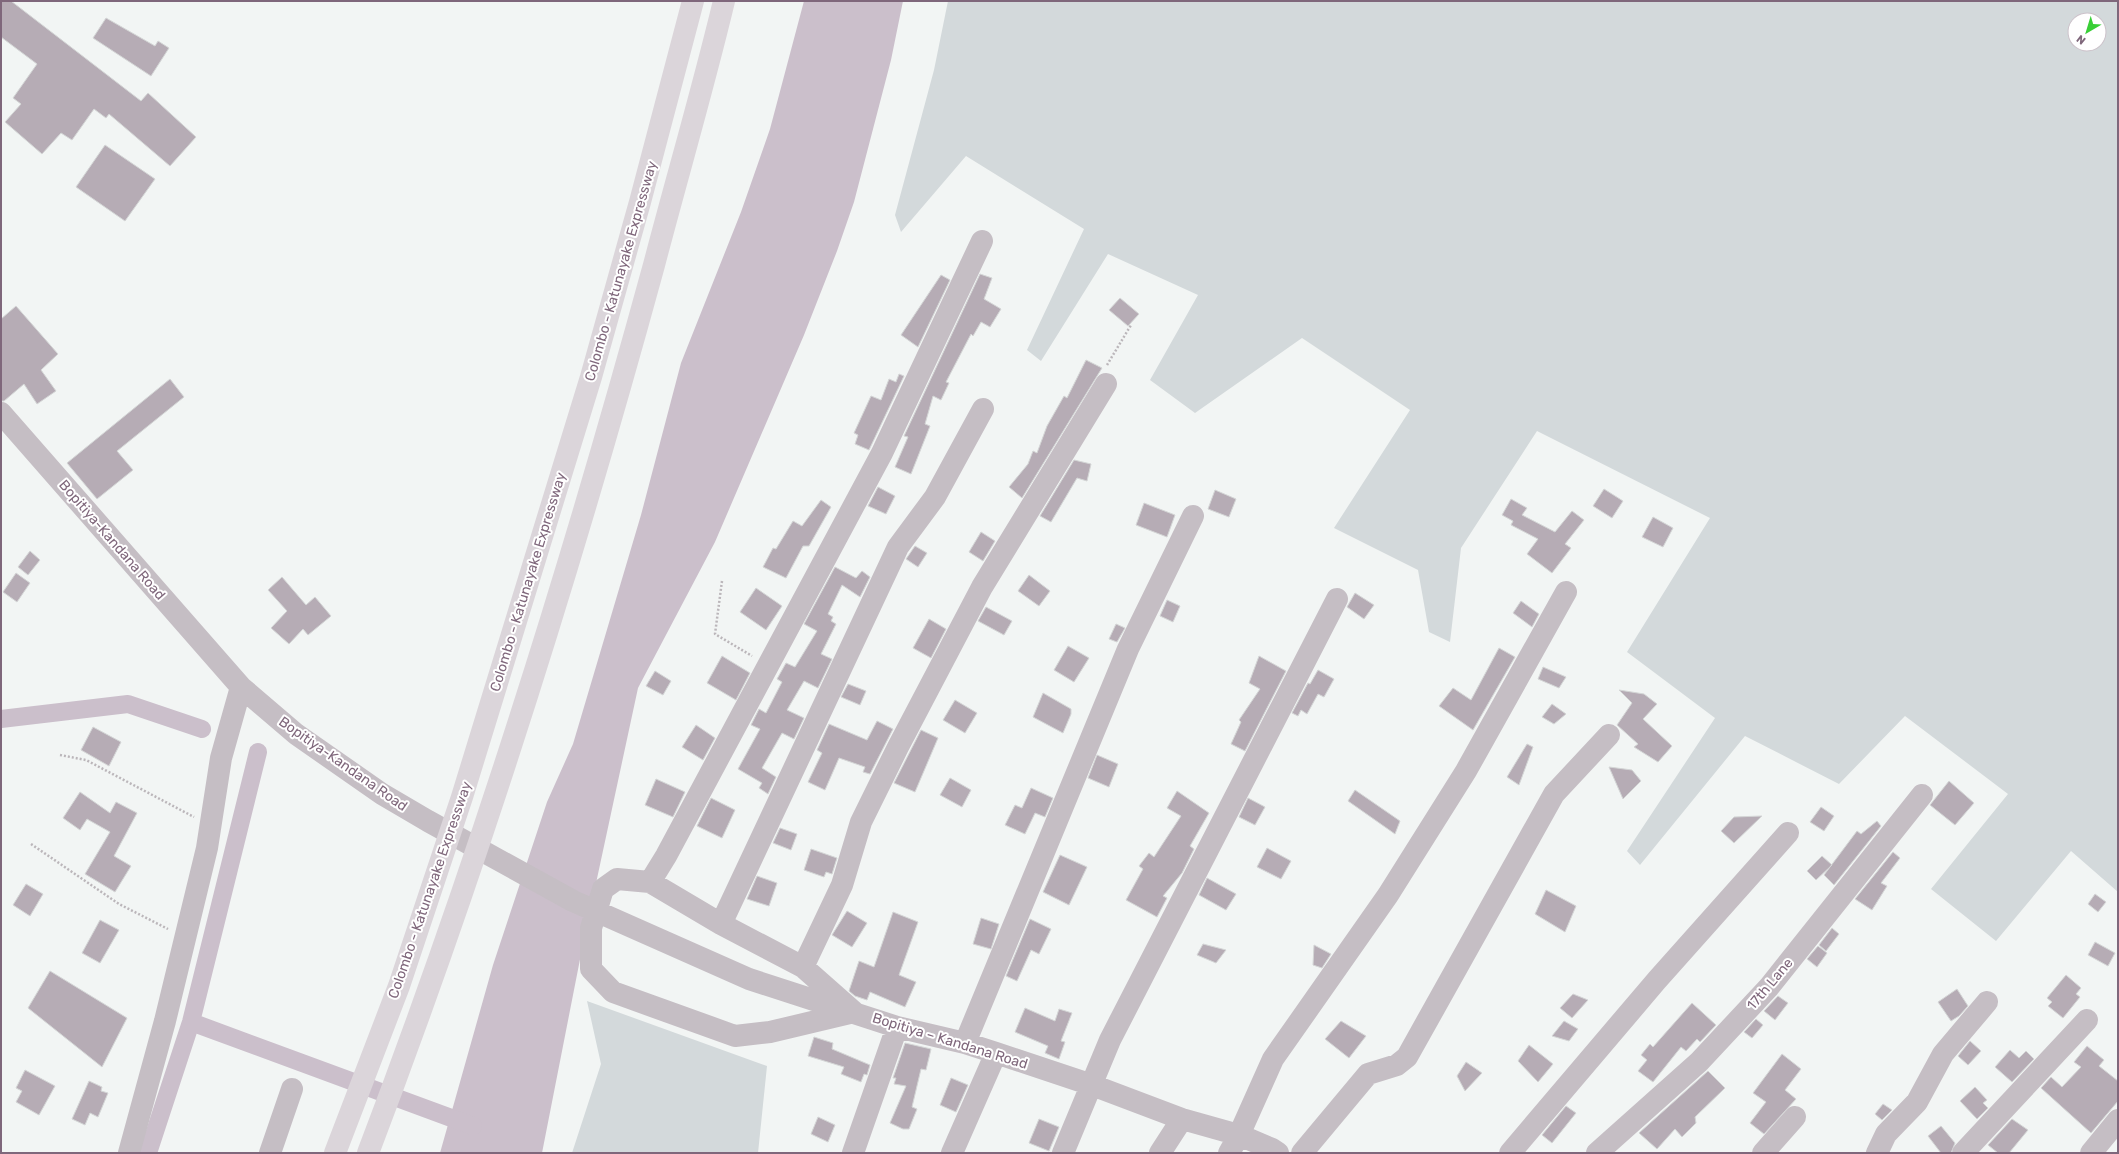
<svg xmlns="http://www.w3.org/2000/svg" width="2119" height="1154" font-family="Rubik,sans-serif">
  <style>
    .green { fill: #d3d9db; fill-rule: evenodd }
    .water { fill: #cbbfcb }
    .lines { fill: none; stroke-linecap: round; stroke-linejoin: round }
    .canal { stroke: #cbbfcb; stroke-width: 18 }
    .building { fill: #b6acb5; stroke: #d4d6d6 }
    .path { stroke: #bbb6ba; stroke-width: 2.5; stroke-dasharray: 2 2; stroke-linecap: butt }
    .minor { stroke: #c5bec4; stroke-width: 22 }
    .highway { stroke: #dbd5da; stroke-width: 22 }
    .labels { text-anchor: middle; dominant-baseline: central; stroke-width: 4; stroke-linejoin: round; paint-order: stroke }
    .street-label { font-size: 14px; fill: #7f677b; stroke: #fff }
  </style>
  <rect width="100%" height="100%" fill="#f2f5f4"/>
  <path class="green" d="M948 1H2118V892L2071 851 1996 941 1931 889 2008 794 1905 716 1839 784 1745 736 1640 865 1627 851 1715 718 1627 652 1710 518 1537 431 1461 548 1450 642 1429 632 1418 570 1334 528 1410 410 1302 338 1195 413 1150 380 1198 295 1108 254 1041 361 1027 350 1084 229 966 156 901 232 895 215 934 70ZM2075 20H2099V44H2075Z
    M587 1001 767 1066 758 1153H572L601 1064Z"/>
  <path class="water" d="M804 1H903L891 60 854 202 837 251 804 335 715 542 638 688 584 939 542 1153H440L493 965 547 802 573 744 641 515 681 363 741 212 770 129Z"/>
  <g class="lines">
    <path class="canal" d="M1 719 128 704 202 729
      M191 1022 473 1126
      M148 1153 191 1022 258 752"/>
  </g>
  <path class="building" d="M1 1H11L141 101 148 93 196 137 170 166 109 114 106 118 94 109 72 140 61 133 42 154 5 122 21 104 13 98 37 64 1 37Z
    M106 18 155 46 158 41 169 48 151 76 93 38Z
    M105 145 155 179 125 221 76 187Z
    M980 274 992 278 984 299 1001 309 990 327 981 322 973 336 971 334 946 382 949 383 941 400 933 396 925 424 930 426 911 474 895 467 908 437 904 436Z
    M941 275 950 280 918 347 901 335Z
    M1120 298 1139 314 1128 326 1109 310Z
    M16 306 58 354 41 370 56 391 37 404 24 384 4 401H1V319Z
    M1086 360 1102 368 1022 498 1009 487 1028 464 1033 451 1037 453 1047 426 1064 396 1067 398Z
    M899 374 904 376 869 450 855 444 858 435 854 433 871 396 881 400 889 379 896 382Z
    M170 379 184 397 117 451 133 470 97 499 67 463Z
    M1074 460 1091 464 1087 481 1077 478 1051 522 1040 516Z
    M878 487 895 496 886 514 868 506Z
    M1604 489 1623 501 1612 518 1593 506Z
    M1215 490 1236 499 1229 517 1208 509Z
    M1511 499 1527 508 1522 515 1555 532 1572 511 1584 520 1565 544 1571 548 1552 573 1527 554 1538 539 1511 525 1513 521 1502 515Z
    M821 500 831 507 809 546H803L786 578 763 567 773 548 776 549 793 521 802 526Z
    M1144 503 1175 515 1167 537 1136 525Z
    M1653 517 1673 528 1663 547 1642 537Z
    M981 532 995 541 983 561 969 552Z
    M915 546 927 553 918 567 906 559Z
    M30 551 40 560 28 575 18 567Z
    M835 567 856 578 862 571 870 577 860 597 842 585 828 614 833 617 831 621 836 624 821 654 832 659 818 688 804 681 787 710 804 718 794 739 782 733 762 768 776 777 768 794 759 788 762 783 738 769 760 729 751 725 759 709 766 713 782 682 777 679 786 663 795 667 817 631 804 624Z
    M16 573 30 583 17 602 3 592Z
    M1029 575 1050 591 1039 606 1018 591Z
    M282 577 306 605 315 597 331 616 308 635 303 629 289 644 271 628 287 611 268 590Z
    M756 588 782 606 766 630 740 612Z
    M1355 593 1374 605 1364 619 1347 607Z
    M1167 600 1180 606 1173 622 1160 616Z
    M1521 601 1539 614 1532 627 1513 613Z
    M986 607 1012 621 1004 635 978 621Z
    M929 619 946 629 931 658 913 648Z
    M1116 624 1125 628 1117 642 1109 639Z
    M1068 646 1089 658 1074 682 1054 670Z
    M1499 648 1515 657 1473 730 1439 706 1453 688 1471 700Z
    M722 656 750 673 736 700 707 683Z
    M1259 656 1286 671 1245 751 1231 744 1241 722 1239 720 1260 689 1249 683Z
    M1543 667 1566 677 1559 688 1538 679Z
    M1318 670 1334 679 1324 697 1318 694 1307 714 1301 710 1298 716 1292 713 1308 683 1310 684Z
    M655 671 671 681 663 695 646 686Z
    M848 684 866 691 860 705 841 697Z
    M1619 690 1644 694 1657 704 1643 719 1672 746 1658 762 1634 747 1638 744 1617 725 1632 703Z
    M1043 693 1071 709V714L1063 733 1033 717Z
    M955 700 977 713 965 733 943 720Z
    M1552 704 1566 714 1554 724 1542 717Z
    M877 721 893 729 870 774 863 772 865 767 839 758 825 790 808 782 822 753 817 750 829 724 867 740Z
    M696 725 715 738 703 760 682 747Z
    M93 727 121 742 109 766 81 750Z
    M921 730 938 738 915 792 894 783Z
    M1527 744 1533 747 1519 785 1507 777Z
    M1097 755 1118 764 1109 787 1088 778Z
    M1609 767 1632 770 1641 781 1623 799Z
    M950 778 971 790 962 807 940 795Z
    M656 779 685 792 673 817 645 805Z
    M1949 781 1974 803 1955 825 1930 805Z
    M1031 788 1053 798 1045 817 1035 813 1025 834 1005 825 1015 805 1022 808Z
    M1355 790 1400 821 1395 834 1348 801Z
    M1177 791 1209 813 1190 846 1194 849 1182 873 1163 896 1167 898 1157 917 1126 900 1143 869 1139 866 1149 853 1154 857 1181 816 1167 808Z
    M80 792 110 813 116 802 137 813 114 856 131 866 115 892 85 874 110 832 87 819 80 830 63 818Z
    M711 798 735 810 722 838 697 826Z
    M1248 798 1265 807 1255 825 1239 817Z
    M1821 807 1834 816 1824 831 1810 822Z
    M1762 816 1734 843 1721 831 1734 817Z
    M1877 821 1881 826 1834 885 1824 875 1857 831 1861 834Z
    M780 828 797 834 791 850 773 843Z
    M1267 848 1291 861 1281 879 1257 867Z
    M811 849 837 858 832 874 826 872 824 877 804 870Z
    M1893 852 1900 858 1881 883 1887 886 1872 910 1855 899Z
    M1060 855 1087 867 1069 905 1043 892Z
    M1822 856 1832 865 1816 880 1807 871Z
    M757 876 777 883 769 906 747 899Z
    M1207 878 1236 894 1226 910 1199 895Z
    M26 884 43 894 30 916 13 905Z
    M1546 890 1576 906 1565 932 1535 914Z
    M2095 894 2106 902 2098 912 2088 904Z
    M847 911 867 923 852 947 832 935Z
    M893 912 918 922 899 975 916 982 905 1007 870 992 867 1000 855 996 849 991 859 961 874 967Z
    M981 918 999 924 991 949 973 944Z
    M1030 919 1051 929 1039 954 1031 950 1017 981 1006 976Z
    M100 920 119 930 100 963 82 953Z
    M1832 928 1839 934 1826 951 1819 945Z
    M2095 942 2115 953 2108 966 2088 955Z
    M1203 944 1226 950 1216 963 1197 955Z
    M1314 945 1331 954 1322 968 1313 965Z
    M1818 946 1827 953 1817 967 1807 959Z
    M50 971 127 1018 102 1067 28 1008Z
    M2066 975 2081 988 2076 994 2080 997 2063 1018 2048 1006 2052 1002 2047 998Z
    M1957 989 1968 1006 1959 1016 1951 1021 1938 1002Z
    M1573 994 1588 1000 1572 1018 1560 1008Z
    M1778 996 1788 1003 1775 1020 1764 1011Z
    M1692 1003 1716 1025 1700 1042 1697 1039 1686 1051 1681 1047 1653 1082 1638 1071 1647 1060 1641 1055 1650 1044 1653 1047Z
    M1025 1008 1055 1021 1059 1009 1072 1013 1061 1041 1065 1042 1059 1059 1045 1053 1048 1046 1015 1032Z
    M1756 1019 1763 1025 1752 1038 1744 1032Z
    M1341 1021 1366 1036 1349 1058 1325 1039Z
    M1564 1021 1578 1029 1569 1041 1552 1036Z
    M814 1037 833 1043 832 1049 870 1065 867 1075 864 1074 861 1082 841 1074 844 1067 808 1056Z
    M1970 1041 1981 1051 1968 1065 1958 1056Z
    M905 1043 931 1049 926 1070 921 1069 912 1107 917 1109 909 1129H903L890 1123 906 1086 894 1084 896 1078H893Z
    M1529 1045 1553 1064 1538 1082 1518 1061Z
    M2087 1046 2104 1060 2099 1066 2118 1081V1101L2091 1133 2041 1088 2051 1077 2062 1087 2081 1067 2074 1062Z
    M2010 1050 2019 1058 2026 1051 2034 1059 2012 1082 1995 1067Z
    M1782 1054 1801 1069 1785 1090 1796 1099 1764 1134 1750 1123 1766 1102 1753 1093Z
    M1466 1062 1482 1073 1465 1091 1457 1076Z
    M25 1070 55 1086 39 1115 16 1102 22 1091 16 1088Z
    M1708 1071 1725 1088 1695 1117 1696 1123 1682 1137 1675 1129 1657 1149 1639 1133Z
    M951 1078 968 1085 956 1112 940 1105Z
    M89 1081 102 1087 101 1091 108 1093 98 1117 90 1113 85 1125 72 1119Z
    M1975 1087 1987 1100 1983 1103 1988 1108 1977 1119 1960 1101Z
    M1883 1104 1892 1110 1882 1120 1875 1114Z
    M1566 1106 1576 1113 1552 1143 1542 1135Z
    M818 1117 835 1125 828 1142 811 1134Z
    M1039 1119 1059 1127 1049 1151 1029 1143Z
    M2012 1119 2028 1130 2009 1153H1998L1988 1145Z
    M1941 1126 1955 1143 1951 1153H1941L1928 1136Z"/>
  <g class="lines">
    <path class="path" d="M1107 365 1131 325
      M722 581 715 634 752 656
      M60 755 86 760 194 817
      M31 844 119 904 168 929"/>
    <path class="minor" d="M1 413 241 687 296 734 382 794 428 821 573 901 749 979 897 1027 965 1043 996 1053 1092 1085 1182 1119 1239 1135 1272 1149 1278 1153
      M617 879 650 882 721 924 803 967 854 1012 770 1032 735 1036 613 992 591 969V928L603 889Z
      M650 882 666 856 882 453 982 241
      M721 924 898 547 935 497 983 409
      M803 967 842 885 861 822 898 747 982 587 1106 384
      M965 1043 1128 649 1193 516
      M129 1153 165 1021 207 848 221 758 241 687
      M270 1153 292 1089
      M853 1153 897 1027
      M952 1153 996 1053
      M1063 1153 1110 1040 1337 599
      M1160 1153 1182 1119
      M1229 1153 1239 1135 1273 1059 1388 895 1466 771 1566 592
      M1302 1153 1368 1074 1397 1065 1407 1057 1554 794 1609 735
      M1510 1153 1657 980 1788 833
      M1597 1153 1699 1062 1769 987 1922 795
      M1763 1153 1795 1117
      M1877 1153 1886 1134 1917 1102 1943 1054 1987 1002
      M1963 1153 2087 1020
      M2091 1153 2118 1120"/>
    <path class="highway" d="M335 1153 399 986 462 797 591 377 640 202 693 1
      M368 1153C479 862 572 565 654 265 677 177 703 89 724 1"/>
  </g>
  <g class="labels">
    <g class="street-label">
      <text transform="translate(621 271) rotate(-74)">Colombo - Katunayake Expressway</text>
      <text transform="translate(112 540) rotate(49)">Bopitiya-Kandana Road</text>
      <text transform="translate(528 582) rotate(-73)">Colombo - Katunayake Expressway</text>
      <text transform="translate(343 764) rotate(35)">Bopitiya-Kandana Road</text>
      <text transform="translate(430 890) rotate(-71)">Colombo - Katunayake Expressway</text>
      <text transform="translate(1770 984) rotate(-50)">17th Lane</text>
      <text transform="translate(950 1041) rotate(17)">Bopitiya – Kandana Road</text>
    </g>
  </g>
  <rect width="2119" height="1154" fill="none" stroke="#7f677b" stroke-width="4"/>
  <g transform="translate(2087 32) rotate(218)"><circle r="19" fill="#ffffff" stroke="#ccc2ca"/>
  <path d="M0-3L7 15L0 10L-7 15Z" fill="#39cf37"/>
  <text y="-6" font-size="11" font-weight="bold" text-anchor="middle" fill="#7f677b">N</text>
  </g>
</svg>
